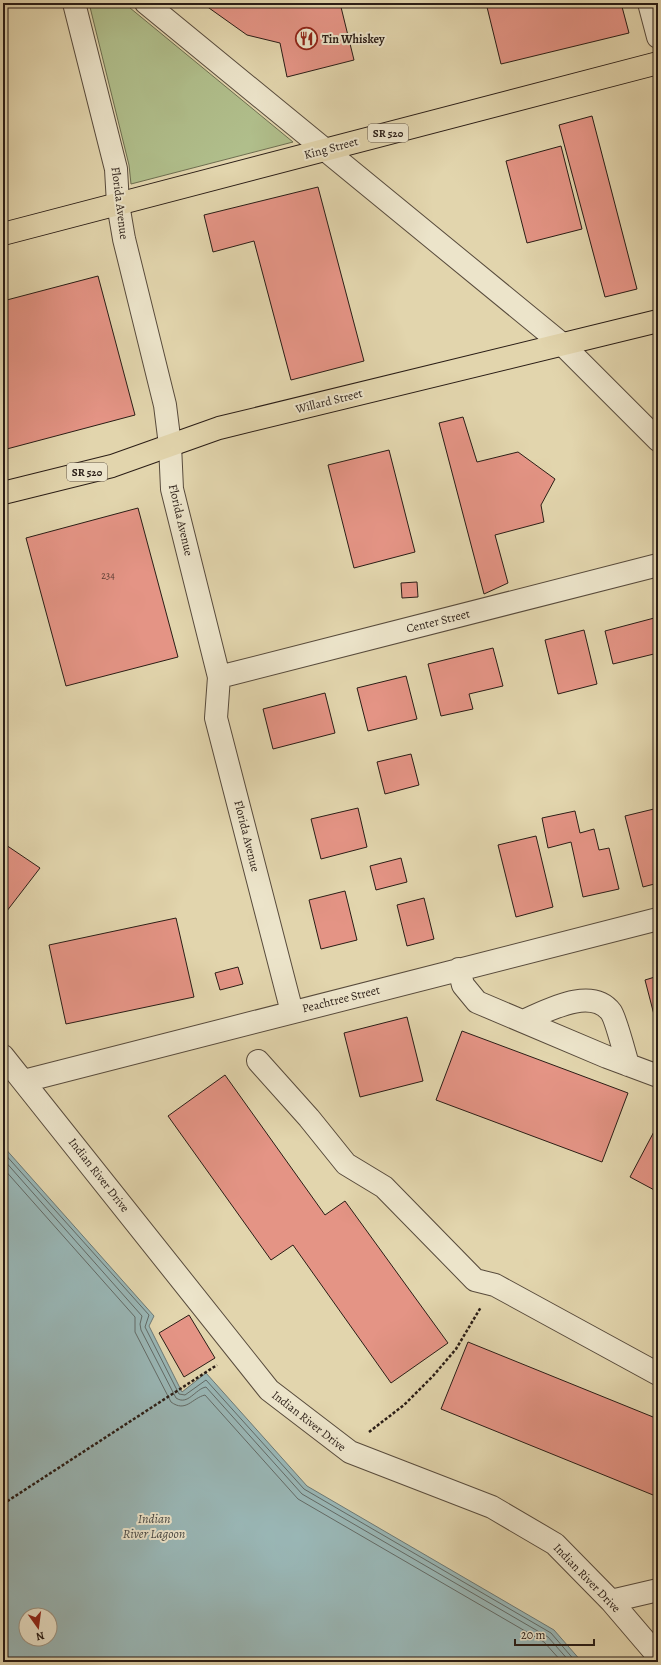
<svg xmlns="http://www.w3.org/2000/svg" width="661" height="1665" font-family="Alegreya,serif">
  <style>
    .green { fill: #b0be8b; stroke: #6d6e50 }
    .water { fill: #99b6b5; stroke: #6d7975; fill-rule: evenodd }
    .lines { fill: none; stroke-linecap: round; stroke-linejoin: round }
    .shore { stroke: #626a66; stroke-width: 1 }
    .building { fill: #e49485; stroke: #2a1d16 }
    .minor-casing { stroke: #584b3c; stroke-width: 24 }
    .major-casing { stroke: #2a1d16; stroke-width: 24 }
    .path { stroke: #2a1d16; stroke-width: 2.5; stroke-dasharray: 3 2; stroke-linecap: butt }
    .minor { stroke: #ece4ca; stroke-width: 22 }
    .major { stroke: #e2d5ad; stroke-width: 22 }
    .labels { text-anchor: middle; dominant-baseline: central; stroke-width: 4; stroke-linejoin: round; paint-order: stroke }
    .number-label { font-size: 10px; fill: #583b32 }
    .shield { fill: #ece4ca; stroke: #64594c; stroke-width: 1 }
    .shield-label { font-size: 11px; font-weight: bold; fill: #2a1d16 }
    .poi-label { font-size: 12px; font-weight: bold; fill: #2a1d16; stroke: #ece4ca; text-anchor: start }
    .street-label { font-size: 12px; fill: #2a1d16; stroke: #ece4ca }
    .water-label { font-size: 13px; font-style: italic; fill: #4b4b46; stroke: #ece4ca }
  </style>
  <rect width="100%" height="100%" fill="#e2d5ad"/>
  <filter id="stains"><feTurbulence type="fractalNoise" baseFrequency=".005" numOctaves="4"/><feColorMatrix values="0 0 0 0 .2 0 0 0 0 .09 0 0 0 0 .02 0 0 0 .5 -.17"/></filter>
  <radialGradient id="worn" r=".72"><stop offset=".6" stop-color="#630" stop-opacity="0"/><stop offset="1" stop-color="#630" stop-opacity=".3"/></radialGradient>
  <path class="green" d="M89 3H124L293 142 131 184 129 165Z"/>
  <path class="water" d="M3 1146 154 1316 149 1326 182 1392 206 1373 307 1486 554 1630 582 1662H3ZM26 1615H50V1639H26Z"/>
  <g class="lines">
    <path class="shore" d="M3 1152 149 1315 145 1327 179 1394 185 1395 206 1380 304 1489 551 1633 576 1662
      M3 1159 142 1316 140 1324 141 1330 176 1398C188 1406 195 1389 206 1387L302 1494 548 1637 570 1662
      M3 1168 135 1317V1332L171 1402C186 1413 192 1398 205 1395L298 1499 544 1642 562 1662"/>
  </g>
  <path class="building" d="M202 3H340L354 60 287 77 280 43 247 35Z
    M486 3H621L629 33 501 64Z
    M592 116 637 289 605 297 559 125Z
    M561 146 582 229 527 243 506 161Z
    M318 187 364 361 291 380 254 241 213 252 204 215Z
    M98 276 135 415 3 450V301Z
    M463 417 477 462 518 452 555 479 541 505 544 522 495 535 508 583 484 594 439 423Z
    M389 450 415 552 354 568 328 465Z
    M138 508 178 657 66 686 26 538Z
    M417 582 418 597 402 598 401 583Z
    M658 617V653L613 664 605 631Z
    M584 630 597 684 558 694 545 640Z
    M493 648 503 686 469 694 473 709 441 716 428 664Z
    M406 676 417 719 368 731 357 688Z
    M325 693 335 733 273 749 263 709Z
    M411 754 419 785 385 794 377 762Z
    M358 808 367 847 321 859 311 819Z
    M658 808V883L643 887 625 816Z
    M575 811 580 833 594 829 599 850 609 848 619 889 583 897 571 842 548 848 542 818Z
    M536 836 553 907 516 917 498 845Z
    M3 843 40 868 3 916Z
    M401 858 407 882 376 890 370 866Z
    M345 891 357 940 321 949 309 900Z
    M424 898 434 939 407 946 397 905Z
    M176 918 194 997 66 1024 49 945Z
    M238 967 243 984 220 990 215 973Z
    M658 976V1030L645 980Z
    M407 1017 423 1081 360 1097 344 1033Z
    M462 1031 628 1093 602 1162 436 1100Z
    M225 1075 325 1215 345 1201 448 1343 391 1383 293 1245 271 1260 168 1116Z
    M658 1124V1192L630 1177Z
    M189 1315 215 1358 184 1377 159 1333Z
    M468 1342 658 1419V1497L441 1409Z"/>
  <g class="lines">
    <defs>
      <path id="minor" d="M74 3 116 169 118 204 124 239 165 405 170 445 172 489 219 677 216 718 292 1012
        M146 3 562 344 658 440
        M649 3 658 37
        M219 677 658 565
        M459 969 463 985 477 1002 607 1057 658 1076
        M523 1021C547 1011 591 986 611 1012 616 1019 625 1055 628 1065
        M3 1056 269 1390 350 1452 492 1507 555 1544 611 1601 658 1656
        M258 1061 309 1118 346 1164 384 1187 475 1280 495 1285 658 1374
        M24 1081 658 919
        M611 1601 658 1590"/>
      <path id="major" d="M3 234 658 63
        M3 493 112 466 219 428 658 321"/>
    </defs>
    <use href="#minor" class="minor-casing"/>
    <use href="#major" class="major-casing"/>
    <path class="path" d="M369 1432 404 1405 433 1376 456 1349 481 1307
      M3 1504 217 1365"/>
    <use href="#minor" class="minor"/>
    <use href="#major" class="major"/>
  </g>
  <defs>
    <symbol id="restaurant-ring" viewBox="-11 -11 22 22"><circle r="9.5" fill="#ece4ca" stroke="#8f2418" stroke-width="1.5"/><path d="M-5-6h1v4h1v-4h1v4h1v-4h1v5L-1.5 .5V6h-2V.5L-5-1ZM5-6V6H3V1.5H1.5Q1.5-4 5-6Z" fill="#8f2418"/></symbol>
  </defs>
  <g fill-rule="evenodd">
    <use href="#restaurant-ring" x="294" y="26" width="25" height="25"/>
  </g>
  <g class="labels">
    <g class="number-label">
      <text x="108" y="575">234</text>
    </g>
    <g class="shield">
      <rect x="368" y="124" width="40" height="18" rx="3"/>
      <rect x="67" y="463" width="40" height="18" rx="3"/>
    </g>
    <g class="shield-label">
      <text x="388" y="133">SR 520</text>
      <text x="87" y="472">SR 520</text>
    </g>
    <g class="poi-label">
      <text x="322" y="39">Tin Whiskey</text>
    </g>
    <g class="street-label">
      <text transform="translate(331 148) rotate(-15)">King Street</text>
      <text transform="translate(120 203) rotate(83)">Florida Avenue</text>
      <text transform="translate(329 401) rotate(-14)">Willard Street</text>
      <text transform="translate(181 520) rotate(77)">Florida Avenue</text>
      <text transform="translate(438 621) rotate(-14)">Center Street</text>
      <text transform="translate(247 836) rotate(76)">Florida Avenue</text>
      <text transform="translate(341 999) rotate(-14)">Peachtree Street</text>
      <text transform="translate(99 1175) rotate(52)">Indian River Drive</text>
      <text transform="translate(309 1421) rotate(38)">Indian River Drive</text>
      <text transform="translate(587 1578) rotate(46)">Indian River Drive</text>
    </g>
    <g class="water-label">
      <text x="154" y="1518">Indian<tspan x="154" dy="15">River Lagoon</tspan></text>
    </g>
  </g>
  <rect width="661" height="1665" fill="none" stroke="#e2d5ad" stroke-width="16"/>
  <rect x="4" y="4" width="653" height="1657" fill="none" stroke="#2a1d16" stroke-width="2"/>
  <rect x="8" y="8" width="645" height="1649" fill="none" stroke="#2a1d16"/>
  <g transform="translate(38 1627) rotate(166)"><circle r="19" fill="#ece4ca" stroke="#9e9482"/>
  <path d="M0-3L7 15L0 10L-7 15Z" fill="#8f2418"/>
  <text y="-6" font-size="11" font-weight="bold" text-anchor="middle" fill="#2a1d16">N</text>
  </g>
  <path d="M515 1639v6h79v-6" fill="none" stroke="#2a1d16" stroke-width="2"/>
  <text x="521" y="1639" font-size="12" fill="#2a1d16" stroke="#ece4ca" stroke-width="3" paint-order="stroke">20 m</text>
  <rect width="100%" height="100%" filter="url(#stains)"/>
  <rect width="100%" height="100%" fill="url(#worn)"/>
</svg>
